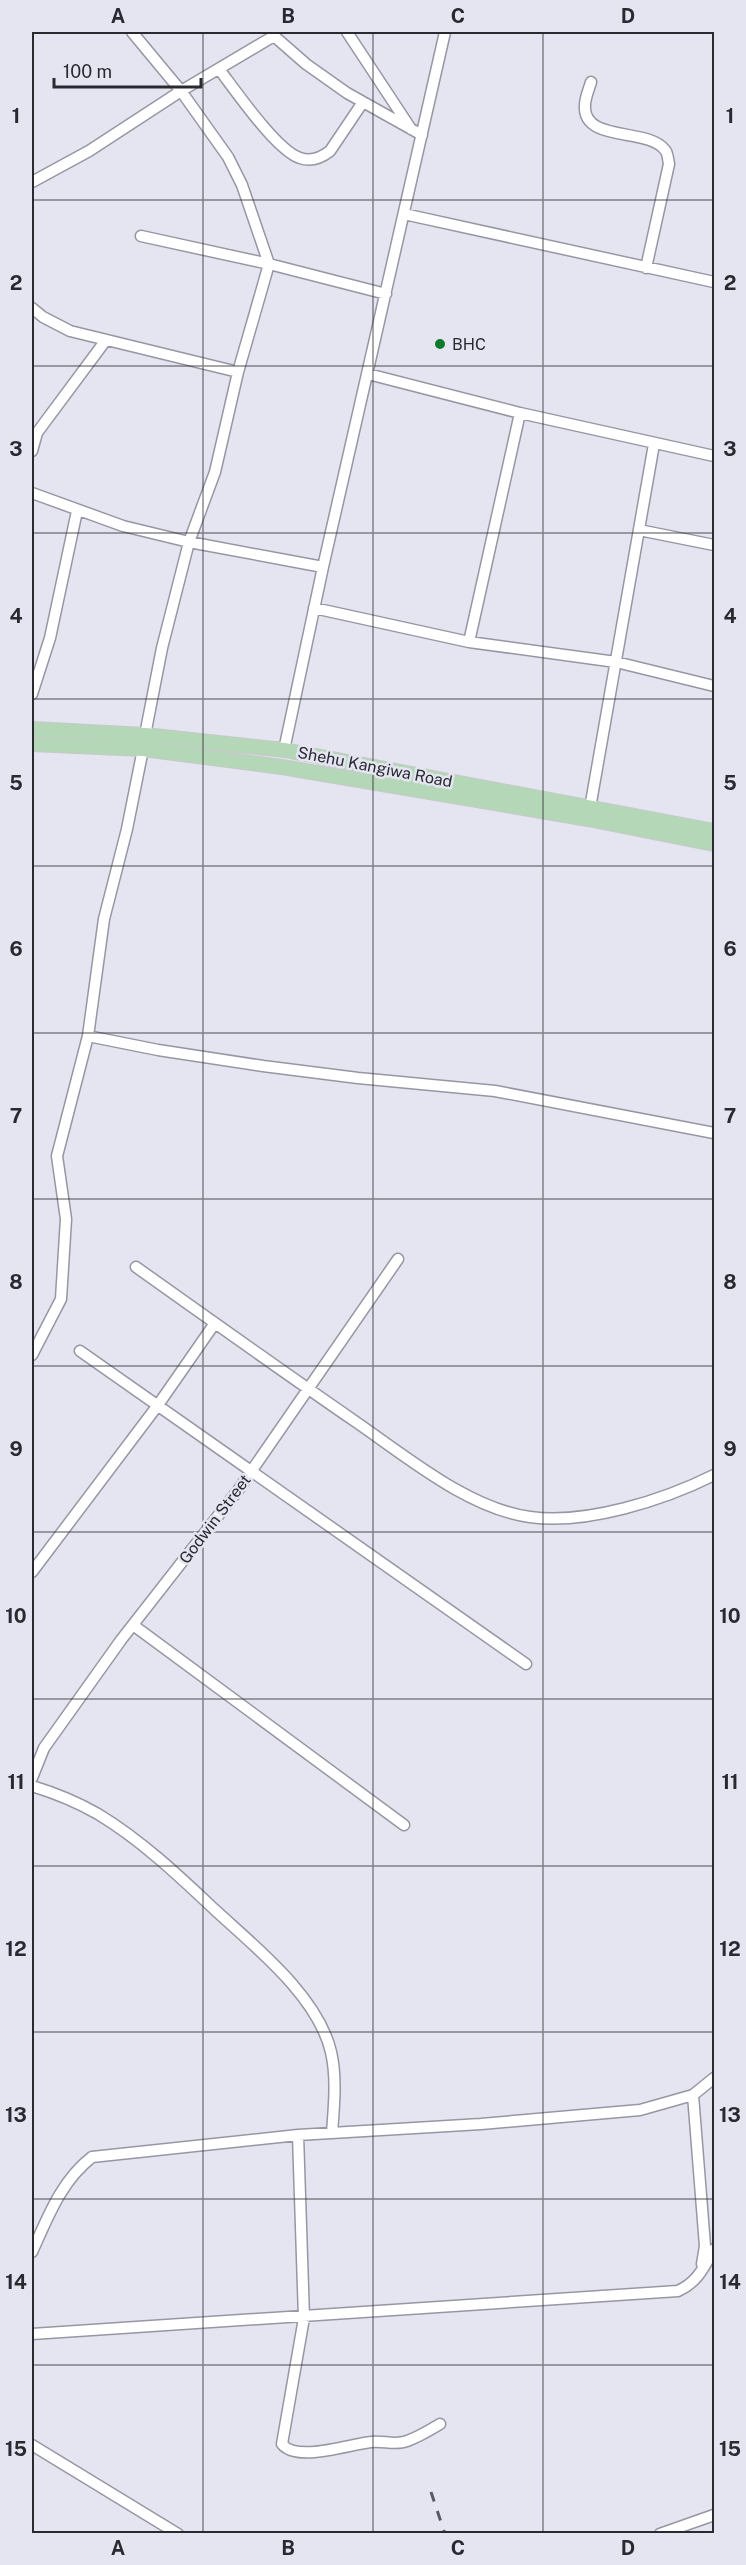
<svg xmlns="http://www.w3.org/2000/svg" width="746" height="2565" font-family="'Public Sans',sans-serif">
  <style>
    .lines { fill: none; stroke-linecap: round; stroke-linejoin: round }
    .minor-casing { stroke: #9697a3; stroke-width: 13 }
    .major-casing { stroke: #c7c8c9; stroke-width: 16 }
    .minor { stroke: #fff; stroke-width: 10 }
    .major { stroke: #b4d7b8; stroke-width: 14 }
    .rail { stroke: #5a5b62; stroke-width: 3; stroke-dasharray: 10 10; stroke-linecap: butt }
    .grid { fill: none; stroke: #292a2f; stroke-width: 1.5; stroke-opacity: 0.55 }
    .poi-dot { fill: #0d792d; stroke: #e5e5f2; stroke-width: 2 }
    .labels { text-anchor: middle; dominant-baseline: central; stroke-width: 5; stroke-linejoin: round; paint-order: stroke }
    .poi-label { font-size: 16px; fill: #292a2f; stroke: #e5e5f2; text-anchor: start }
    .street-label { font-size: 16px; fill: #292a2f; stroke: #e5e5f2 }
    .neatline { fill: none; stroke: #292a2f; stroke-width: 2 }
    .grid-label { font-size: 20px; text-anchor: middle; font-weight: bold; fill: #292a2f }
  </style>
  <rect width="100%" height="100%" fill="#e5e5f2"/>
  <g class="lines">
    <defs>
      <path id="minor" d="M132 32 181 91 228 157 242 185 269 264 238 372 215 472 189 542 162 648 145 735
        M347 32 411 129
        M219 69C235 90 277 151 300 158 311 162 321 158 330 151L363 102
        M591 82C589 89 585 98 585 105 582 143 648 127 665 150 668 153 668 160 669 164L646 268
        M32 182 89 151 181 91 274 36 306 64 347 93 422 135
        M404 214 714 282
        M141 236 269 264 386 294
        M32 308 43 317 70 331 238 372
        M368 374 520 413 714 456
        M32 451 37 433 45 422 106 340
        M32 493 123 526 189 542 323 567
        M639 530 714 545
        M314 608 469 642 616 662 714 686
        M469 642 520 413
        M32 694 50 638 77 511
        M284 750 323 567 445 32
        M590 808 654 444
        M88 1036 158 1050 263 1066 358 1078 495 1091 714 1133
        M136 1267C209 1319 282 1371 356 1422 407 1457 469 1509 530 1517 586 1525 664 1500 714 1475
        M80 1351 526 1664
        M32 1355 61 1299 66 1219 57 1156 88 1036 104 919 127 829 143 749
        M32 1572 158 1405 215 1323
        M133 1625 404 1825
        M32 1778 44 1748 121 1640 239 1489 398 1259
        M32 1786C55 1793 77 1802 98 1814 141 1840 178 1875 214 1909 254 1946 318 1996 331 2052 337 2078 334 2106 332 2133
        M693 2095 705 2246 702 2264
        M298 2135 304 2318 282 2444C297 2463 350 2444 371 2442 383 2440 395 2446 407 2441 419 2437 430 2430 440 2424
        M32 2252C48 2217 61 2181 92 2157L298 2135 481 2124 640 2110 693 2095 714 2078
        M32 2334 678 2291C698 2282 704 2267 714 2249
        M32 2445 178 2534
        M660 2534 714 2515"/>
      <path id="major" d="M32 729 145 735 284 750 714 831
        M32 744 143 749 282 767 588 819 714 844"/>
    </defs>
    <use href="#minor" class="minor-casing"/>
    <use href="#major" class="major-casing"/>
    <use href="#minor" class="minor"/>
    <use href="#major" class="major"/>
    <path class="rail" d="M431 2492 445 2534"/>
  </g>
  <path class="grid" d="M203 32V2534M373 32V2534M543 32V2534M32 200H714M32 366H714M32 533H714M32 699H714M32 866H714M32 1033H714M32 1199H714M32 1366H714M32 1532H714M32 1699H714M32 1866H714M32 2032H714M32 2199H714M32 2365H714"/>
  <circle class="poi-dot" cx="440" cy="344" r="6"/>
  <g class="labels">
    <g class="poi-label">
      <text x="452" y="344">BHC</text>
    </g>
    <g class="street-label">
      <text transform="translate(375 767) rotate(11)">Shehu Kangiwa Road</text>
      <text transform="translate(215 1519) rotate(-53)">Godwin Street</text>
    </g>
  </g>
  <rect width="746" height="2565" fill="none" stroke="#e5e5f2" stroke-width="66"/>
  <path d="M54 78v9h147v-9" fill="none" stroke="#292a2f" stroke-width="3"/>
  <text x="63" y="78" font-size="18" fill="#292a2f" stroke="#e5e5f2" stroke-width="4.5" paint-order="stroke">100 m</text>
  <rect x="33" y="33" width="680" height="2499" class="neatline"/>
  <g class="grid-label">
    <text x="118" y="23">A</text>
    <text x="288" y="23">B</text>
    <text x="458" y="23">C</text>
    <text x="628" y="23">D</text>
    <text x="16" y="123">1</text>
    <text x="730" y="123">1</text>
    <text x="16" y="290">2</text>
    <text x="730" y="290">2</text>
    <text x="16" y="456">3</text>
    <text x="730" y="456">3</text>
    <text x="16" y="623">4</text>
    <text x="730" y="623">4</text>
    <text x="16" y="790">5</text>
    <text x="730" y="790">5</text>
    <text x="16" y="956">6</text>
    <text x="730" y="956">6</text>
    <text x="16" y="1123">7</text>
    <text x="730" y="1123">7</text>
    <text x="16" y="1289">8</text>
    <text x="730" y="1289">8</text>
    <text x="16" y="1456">9</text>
    <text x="730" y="1456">9</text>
    <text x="16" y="1623">10</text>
    <text x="730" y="1623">10</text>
    <text x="16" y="1789">11</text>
    <text x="730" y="1789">11</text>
    <text x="16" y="1956">12</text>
    <text x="730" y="1956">12</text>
    <text x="16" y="2122">13</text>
    <text x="730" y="2122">13</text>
    <text x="16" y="2289">14</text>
    <text x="730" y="2289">14</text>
    <text x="16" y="2456">15</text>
    <text x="730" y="2456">15</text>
    <text x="118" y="2555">A</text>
    <text x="288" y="2555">B</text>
    <text x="458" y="2555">C</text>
    <text x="628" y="2555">D</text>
  </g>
</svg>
